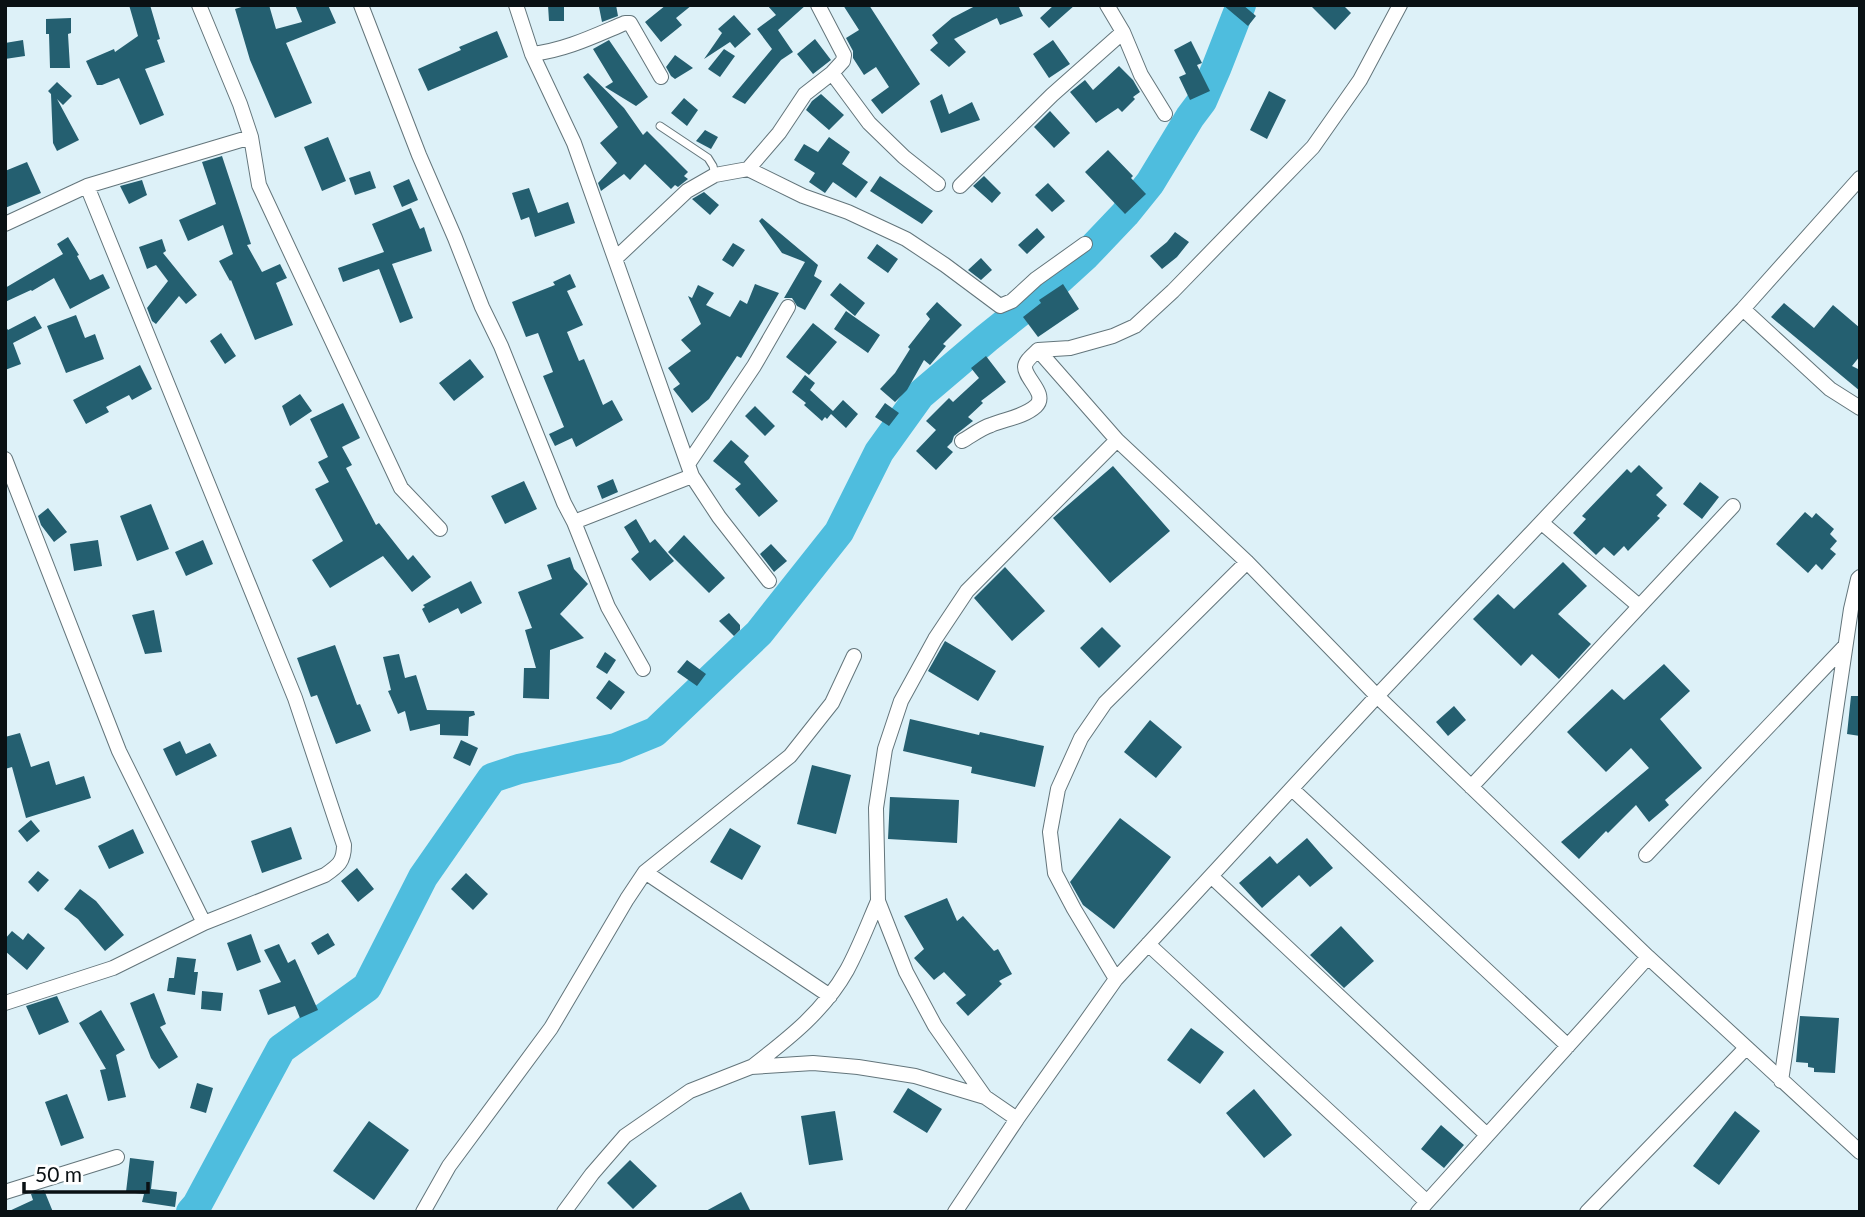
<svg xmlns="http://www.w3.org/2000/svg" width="1865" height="1217" font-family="Lato,sans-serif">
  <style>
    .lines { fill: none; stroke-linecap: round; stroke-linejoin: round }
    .river { stroke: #4ebdde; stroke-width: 30 }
    .building { fill: #245f70 }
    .lane-casing { stroke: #63757b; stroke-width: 9 }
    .street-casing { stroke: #63757b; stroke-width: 16 }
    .lane { stroke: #fff; stroke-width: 7 }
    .street { stroke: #fff; stroke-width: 14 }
  </style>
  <rect width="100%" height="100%" fill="#ddf1f8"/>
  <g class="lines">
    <path class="river" d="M191 1212 197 1205 281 1049 367 987 423 877 492 778 519 769 616 748 655 732 759 633 839 532 879 452 920 395 987 338 1051 287 1085 256 1125 214 1150 183 1190 117 1202 101 1216 69 1241 5"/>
  </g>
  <path class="building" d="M129 5H150L160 39 157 40 165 62 145 69 164 115 140 125 119 78 102 85H97L86 61 114 49 115 52 138 36Z
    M248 5H269L276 29 302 22 295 5H328L336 23 286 43 312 103 275 118 250 60 235 9Z
    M548 5H564V21H549Z
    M608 5H616L618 16 602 22 599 7Z
    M666 5H692L676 18 682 25 661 42 645 22Z
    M767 5H806L778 30 793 52 781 60 745 104 732 97 772 49 757 29 776 15Z
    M843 5H869L920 84 882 114 871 100 889 87 876 67 864 75 853 58V51L846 38 859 30Z
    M977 5H1021L1019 7 1023 16 1000 25 997 18 954 39 966 52 949 67 930 50 938 43 932 35 952 18Z
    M1054 5H1075L1049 28 1040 18Z
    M1223 5H1243L1256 16 1248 26Z
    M1310 5H1343L1351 13 1335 30Z
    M734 15 751 34 735 48 730 42 704 59 722 33 718 29Z
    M71 18V33L68 34 70 68H50L49 34H46V19Z
    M497 31 508 57 428 91 418 69 461 50 459 47Z
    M815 39 831 60 813 74 797 54Z
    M23 40 25 56 5 59V43Z
    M609 40 648 97 636 106 605 87 613 82 593 49Z
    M1053 40 1070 64 1049 78 1033 54Z
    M1191 41 1202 63 1197 65 1210 91 1190 100 1179 77 1186 74 1174 50Z
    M724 49 735 56 720 77 708 69Z
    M675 55 693 68 675 79 671 76 666 67Z
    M1119 66 1133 80 1140 92 1133 97 1135 99 1122 112 1118 108 1096 123 1070 92 1085 80 1093 90Z
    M588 73 624 108 643 135 647 131 688 172 684 176 688 179 678 187 675 185 671 189 645 164 630 180 624 174 601 191 598 183 617 163 600 143 618 127 583 77Z
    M57 82 72 96 63 105 57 99 79 140 57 151 53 143 51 94 48 91Z
    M1269 91 1286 100 1267 139 1250 130Z
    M821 94 844 115 829 130 806 110 812 101Z
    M942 94 949 114 972 102 980 120 941 133 930 101Z
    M684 98 698 110 687 126 671 113Z
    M1050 111 1070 133 1054 148 1034 127Z
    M705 130 718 137 711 149 696 141Z
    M328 137 346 181 322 191 304 147Z
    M829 137 850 152 842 164 868 182 856 198 833 182 825 193 809 182 815 173 794 160 804 144 818 152Z
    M1108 150 1133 176 1131 178 1146 194 1125 214 1085 172Z
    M222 156 251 244 247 245 262 272 280 264 287 278 276 283 293 325 255 340 231 280 230 281 219 261 233 254 223 225 188 241 179 220 216 204 202 162Z
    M27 162 41 193 5 208V171Z
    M370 171 376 188 355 195 349 178Z
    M880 176 933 211 922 224 870 191Z
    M984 176 1001 193 992 203 973 186Z
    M409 179 418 200 402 207 393 186Z
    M142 180 147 195 129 204 120 186Z
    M1048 183 1065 201 1052 212 1035 195Z
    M529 188 538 213 568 202 575 223 535 237 529 217 521 220 512 193Z
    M704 192 719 205 710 215 692 199Z
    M411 208 420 229 424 227 432 251 392 264 413 318 400 323 379 269 343 282 338 268 384 252 372 224Z
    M762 218 818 265 814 276 822 281 805 310 797 306 792 298H784L805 262 782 253 759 221Z
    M1037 228 1045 237 1027 254 1018 245Z
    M1175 232 1189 242 1177 257 1162 269 1150 256 1167 242Z
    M68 237 79 255 77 256 90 280 103 274 110 288 70 309 54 278 32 291 31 290 5 302V288L63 254 57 244Z
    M162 239 166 251 163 253 197 295 186 304 179 296 156 324 152 321 147 308 168 281 156 265 147 269 139 247Z
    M733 243 745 250 733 267 722 260Z
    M877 244 898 259 888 273 867 258Z
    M981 258 992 270 981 280 968 270Z
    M570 274 576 287 567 291 583 325 567 332 579 361 584 359 603 405 612 400 623 420 576 447 572 438 555 446 549 434 564 427 543 376 553 372 538 333 526 337 512 302 555 285 553 282Z
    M840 283 865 303 855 316 830 295Z
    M755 284 779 293 741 358 737 356 709 399 692 413 673 389 680 384 668 368 691 351 681 340 701 324 688 296 692 298 698 285 714 293 706 305 730 317 740 300 747 304Z
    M1063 284 1079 309 1038 337 1023 317 1041 303 1039 300Z
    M937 302 962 325 943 344 946 346 930 365 924 360 907 390 895 402 880 389 895 373 910 349 908 347 930 319 926 314Z
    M1784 303 1814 328 1833 305 1860 328V356L1852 366 1860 370V391L1771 317Z
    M846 311 880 335 868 353 834 329Z
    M76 315 85 338 95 334 104 359 66 373 47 326Z
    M35 316 42 328 13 343 21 364 5 370V326L8 330Z
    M813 323 837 342 809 375 786 357Z
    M221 333 236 356 225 364 210 341Z
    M986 356 1006 382 981 401 983 403 968 417 973 421 954 436 952 442 947 447 953 452 936 470 916 451 936 430 926 421 949 398 953 402 979 378 971 368Z
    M470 359 484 377 454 401 439 383Z
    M140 365 152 389 132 400 129 395 106 407 109 412 86 424 73 400Z
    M805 375 815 383 810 390 833 411 843 400 858 414 846 428 831 414 827 419 825 417 822 421 804 405 806 403 792 392Z
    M300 394 312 411 290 426 282 406Z
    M343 403 360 438 342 447 352 465 346 468 376 525 379 523 408 560 413 555 431 577 412 592 383 556 330 588 312 560 343 541 315 489 329 482 318 462 328 457 310 419Z
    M885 403 899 413 889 426 875 417Z
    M755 406 775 426 765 436 745 416Z
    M731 440 749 456 744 462 778 501 759 517 735 489 741 484 713 461Z
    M1639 465 1663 488 1656 495 1667 505 1657 516 1660 518 1628 551 1624 546 1614 556 1604 547 1596 555 1573 533 1586 519 1582 516 1627 469 1631 473Z
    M1113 466 1170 531 1110 583 1053 518Z
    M613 479 618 492 602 499 597 486Z
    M524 481 537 509 505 524 491 496Z
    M1700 482 1719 497 1702 519 1683 504Z
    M151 504 169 549 137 561 120 516Z
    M48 508 67 532 54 542 41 525 38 516Z
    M1805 512 1812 518 1816 513 1834 529 1830 534 1837 541 1830 549 1836 554 1822 570 1816 564 1808 573 1776 544Z
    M636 519 650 543 655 539 674 561 650 581 631 559 639 552 624 527Z
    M684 535 725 578 709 593 668 552Z
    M98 540 102 566 74 571 70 544Z
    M203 540 213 564 186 576 175 552Z
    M771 544 787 561 774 572 760 554Z
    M570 557 574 569 588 584 560 614 584 638 550 650 549 699 523 698 524 668H536L525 630 532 628 518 592 552 579 547 565Z
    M1563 562 1587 586 1558 614 1591 644 1559 679 1532 654 1521 666 1473 619 1498 594 1514 609Z
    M1005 567 1045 611 1012 641 974 598Z
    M471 581 482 603 461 614 458 608 429 623 422 609 425 607 423 605Z
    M154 610 162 652 145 654 132 615Z
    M729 613 740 625V630L734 636 719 621Z
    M1102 627 1121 646 1099 668 1080 648Z
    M945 641 996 671 978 701 928 671Z
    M335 645 357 705 360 704 371 731 336 744 317 695 311 697 297 658Z
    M605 652 616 660 607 674 596 667Z
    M399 654 405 678 416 675 427 710 474 711 475 715 469 717 468 736 440 735V724L410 731 405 711 398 714 388 691 391 690 383 657Z
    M687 660 706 674 697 686 677 672Z
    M1664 664 1690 691 1660 719 1702 768 1665 800 1669 805 1649 822 1636 805 1608 833 1606 831 1579 859 1561 842 1649 768 1631 748 1606 772 1567 732 1612 689 1624 700Z
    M609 680 625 692 611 710 596 698Z
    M1851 696H1860V736L1847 734Z
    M1454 706 1466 720 1448 736 1436 722Z
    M910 719 979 735 980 732 1044 746 1035 787 971 773 972 767 903 751Z
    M1150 720 1182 747 1156 778 1124 752Z
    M20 733 31 767 49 761 56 785 84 776 91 798 26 818 12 767 5 769V737Z
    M461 740 478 748 470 766 453 758Z
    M180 741 186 754 210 743 217 756 176 776 163 749Z
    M812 765 851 775 836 834 797 824Z
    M890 797 959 800 957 843 888 839Z
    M1120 818 1171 857 1114 929 1083 905 1070 882Z
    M31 820 40 831 27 842 18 831Z
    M291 827 302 859 262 873 251 841Z
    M730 828 761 846 742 880 710 862Z
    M133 829 144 853 109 869 98 846Z
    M1307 838 1333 868 1310 887 1299 875 1262 908 1239 883 1270 856 1277 864Z
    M357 868 374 889 358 902 341 881Z
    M38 871 49 880 38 892 28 882Z
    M466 873 488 894 473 910 451 889Z
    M80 889 96 901 124 935 105 951 78 919 64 909Z
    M947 898 957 921 963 916 994 951 998 949 1012 974 999 981 1002 984 968 1016 956 1003 966 995 944 972 934 980 914 958 924 949 904 916Z
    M1341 926 1374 961 1344 988 1310 955Z
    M12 931 23 940 28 933 45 948 27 970 5 951V939Z
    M328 933 335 945 318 955 311 943Z
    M251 934 261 962 237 971 227 943Z
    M279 944 288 963 295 959 318 1010 300 1018 295 1006 268 1015 259 990 281 982 264 950Z
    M177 957 196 959 194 972H198L195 995 167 991 169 978H174Z
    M202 991 223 993 221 1011 201 1009Z
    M154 993 166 1024 160 1027 178 1057 159 1069 151 1058 130 1003Z
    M57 996 69 1022 39 1035 26 1006Z
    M101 1010 125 1050 116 1055 126 1097 108 1101 100 1070 106 1069 79 1023Z
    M1800 1016 1839 1018 1835 1073 1814 1072V1068L1808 1067V1063L1796 1062Z
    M1191 1028 1224 1052 1200 1084 1167 1060Z
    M197 1083 213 1088 206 1113 190 1108Z
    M908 1088 942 1109 927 1133 893 1112Z
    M1254 1089 1292 1135 1264 1158 1226 1113Z
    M67 1094 84 1138 61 1146 45 1102Z
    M835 1111 843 1160 809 1165 801 1116Z
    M1735 1111 1760 1131 1719 1185 1693 1166Z
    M369 1121 409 1150 374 1200 333 1171Z
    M1441 1125 1464 1145 1444 1168 1421 1149Z
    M130 1158 154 1161 151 1189 177 1192 175 1207 142 1202 144 1194 126 1192Z
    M630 1160 657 1186 633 1209 607 1183Z
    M44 1190 53 1212H7L33 1200 31 1194Z
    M741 1192 751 1212H704Z"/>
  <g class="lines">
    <defs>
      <path id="lane" d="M660 126 708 158 713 166 715 175"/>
      <path id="street" d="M199 5 240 104 251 137 259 185 401 488 440 529
        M361 5 419 155 455 238 482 307 501 346 564 503 574 522 608 607 643 669
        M516 5 532 54 574 143 692 476 719 517 769 581
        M1107 5 1123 32 1141 75 1165 114
        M532 54C566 50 594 36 625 23H630L661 77
        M832 73 869 123 904 157 938 184
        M748 169 779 133 805 94 832 73 843 61 844 55 818 5
        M960 186 1052 95 1123 32
        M5 224 87 186 251 137
        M616 258 687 191 715 175 748 169 803 196 848 212 906 239 945 265 1000 306 1012 301 1036 279 1085 244
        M1743 309 1830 389 1860 408
        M1038 350 1117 440 1247 562 1377 696 1648 957 1860 1152
        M962 441C971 436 981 428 991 425 1005 419 1024 417 1036 406 1048 394 1025 379 1025 367 1025 361 1033 355 1038 350L1070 348 1113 336 1135 326 1173 291 1313 147 1360 80 1400 5
        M5 459 119 751 204 923
        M688 464 754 366 788 307
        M574 522 692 476
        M1542 523 1639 606
        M1471 787 1733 506
        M1292 789 1568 1046
        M1646 855 1845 646
        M645 872 830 996
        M1211 876 1487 1135
        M1148 944 1427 1202
        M1116 979 1074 909 1055 873 1050 832 1058 789 1081 738 1105 703 1247 562
        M5 1003 113 968 204 923 325 875C338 866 344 862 344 845L295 698 87 186
        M753 1066C789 1038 824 1011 847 970 859 948 868 924 878 901
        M1781 1081 1851 609 1858 579 1860 577
        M985 1097 935 1026 906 972 878 901 876 808 885 749 901 701 935 639 967 591 1117 440
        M5 1192 117 1157
        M423 1212 449 1166 551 1028 627 899 645 872 790 756 832 703 854 656
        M564 1212 592 1174 625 1136 690 1091 751 1067 813 1063 858 1067 915 1076 985 1097 1017 1119
        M955 1212 1017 1119 1116 979 1377 696 1743 309 1860 178
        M1418 1212 1648 957
        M1587 1212 1746 1048"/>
    </defs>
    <use href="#lane" class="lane-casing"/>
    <use href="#street" class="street-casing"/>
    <use href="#lane" class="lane"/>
    <use href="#street" class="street"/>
  </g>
  <rect width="1865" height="1217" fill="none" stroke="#0a1114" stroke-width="14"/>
  <path d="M24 1182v10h124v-10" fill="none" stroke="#0a1114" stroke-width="3.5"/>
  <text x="35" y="1182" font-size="21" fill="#0a1114" stroke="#ffffff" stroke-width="5" paint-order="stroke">50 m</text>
</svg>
